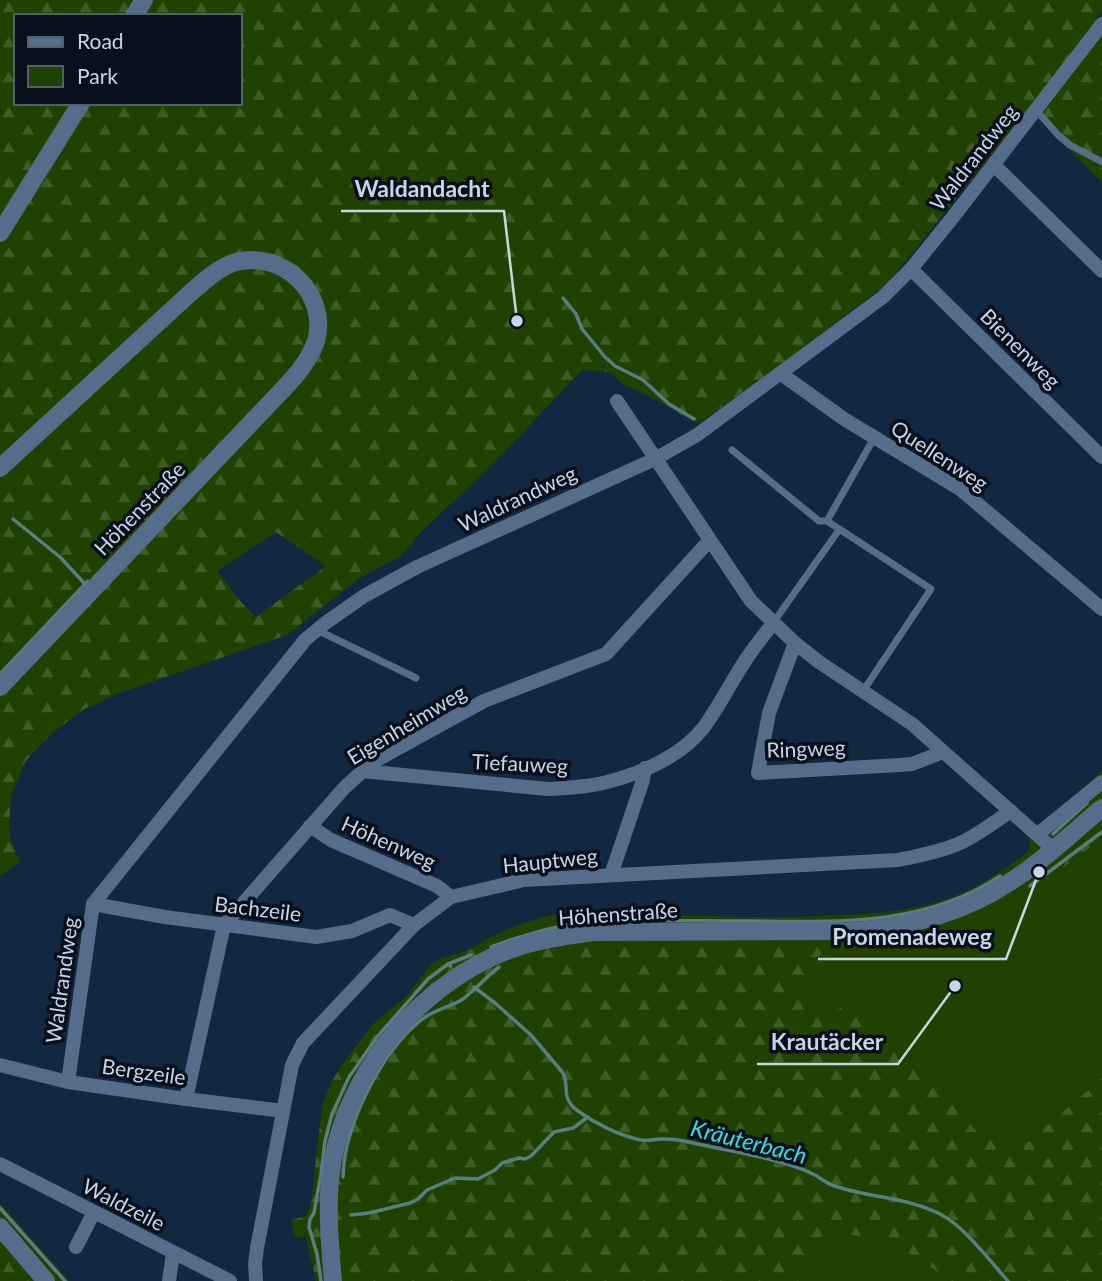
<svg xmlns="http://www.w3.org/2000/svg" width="1102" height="1281" font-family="Lato,sans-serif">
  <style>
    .green { fill: #204100 }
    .forest { fill: url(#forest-firs); fill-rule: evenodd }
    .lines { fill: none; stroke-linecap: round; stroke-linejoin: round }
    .stream { stroke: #577e82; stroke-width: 3.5 }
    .lane { stroke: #556d8a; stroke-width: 7 }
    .street { stroke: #556d8a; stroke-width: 14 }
    .secondary { stroke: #556d8a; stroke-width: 18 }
    .labels { text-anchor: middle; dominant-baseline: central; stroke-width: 7; stroke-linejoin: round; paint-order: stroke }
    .street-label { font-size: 21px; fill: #c8d5e5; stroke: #07101b }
    .water-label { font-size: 23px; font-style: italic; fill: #30dfdd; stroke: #07101b }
    .leader { fill: none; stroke: #c8d5e5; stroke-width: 2.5 }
    .callout-dot { fill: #c8d5e5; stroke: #07101b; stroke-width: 2.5 }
    .callout-label { font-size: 23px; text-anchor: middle; font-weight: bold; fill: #c8d5e5; stroke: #07101b; stroke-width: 7; stroke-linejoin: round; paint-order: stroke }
  </style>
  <defs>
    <pattern id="forest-firs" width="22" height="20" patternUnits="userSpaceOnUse" patternTransform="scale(1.75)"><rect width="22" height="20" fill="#204100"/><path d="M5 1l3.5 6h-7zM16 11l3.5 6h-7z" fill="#3f5c25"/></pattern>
  </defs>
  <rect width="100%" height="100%" fill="#122740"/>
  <path class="green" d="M1102 771V817L1011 896 1023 897 1102 839V1078L1028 1142 981 1137 912 1052 826 1014 809 1000 806 969 812 960 854 936 508 944 469 950C501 928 549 912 588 910 618 909 649 914 678 915 726 917 774 918 821 916 873 914 924 912 971 889 992 878 1010 865 1029 851L1030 838 1045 821Z
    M0 1203 69 1281H53L0 1218Z
    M844 1234 888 1240 952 1281H798L821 1236Z"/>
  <path class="forest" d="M0 0H1102V11L1096 17 1102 21V182L1036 116 1025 113 888 283 779 366 698 424 653 398 623 384 609 372 582 370 493 464 421 532 401 556 360 578 287 635 117 694 84 709 51 734 25 762 11 796 9 823 11 841 20 862 0 876ZM16 16H240V103H16ZM276 532 326 566 256 617 241 602 217 571Z
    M1102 817V839L1023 897H1010L1049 860Z
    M855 935 812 960 806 969 809 1000 826 1014 856 1002 912 1052 981 1137 1028 1142 1102 1078V1281H952L888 1240 844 1234 821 1236 798 1281H316L306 1236 295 1238 291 1220 306 1216 311 1203 322 1106 332 1081 348 1056 375 1022 408 995 431 964 442 958 469 950 508 944 518 941Z
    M0 1218 53 1281H0Z"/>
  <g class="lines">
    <path class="stream" d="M563 298 576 314 582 329 605 357 615 366 643 380 669 404 694 419
      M13 519 60 557 85 584
      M0 674 88 581
      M1053 834 1087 803
      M1030 886 1102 832
      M491 947C518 937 544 929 572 924 579 923 587 921 593 921 647 920 700 921 753 921 839 922 926 926 1000 876
      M448 964 471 955
      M474 987 495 1003 531 1035 563 1073C570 1088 560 1098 578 1111 596 1124 620 1136 641 1140 648 1141 655 1139 662 1139 671 1139 681 1140 689 1142 723 1150 760 1155 793 1166 800 1168 807 1171 813 1174 819 1177 825 1182 832 1185 867 1198 904 1196 940 1214 964 1226 989 1260 1008 1281
      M343 1177C344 1126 380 1054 420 1021 432 1010 449 1008 463 999 476 989 486 977 499 967
      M0 1208 65 1281
      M351 1215 369 1213 410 1203 418 1199 427 1190 455 1178 478 1179 495 1170 502 1163 519 1158 525 1159 531 1156 554 1132 573 1128 588 1117
      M321 1281 317 1254 309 1227 310 1219 314 1213 321 1174 325 1141 332 1114 349 1077 377 1037 428 979 448 964 450 966"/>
    <path class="lane" d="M1036 110 1058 135 1070 145 1102 162
      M732 450 819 521H827
      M773 623 839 530
      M317 630 416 678
      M863 691 931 589 827 521 874 438"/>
    <path class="street" d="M994 165 1102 271
      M911 269 1102 457
      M780 373 844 419 960 489 1102 609
      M617 401 751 601 795 643 819 662 912 724 1053 849
      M795 643 769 713 758 773 900 765 912 764 943 752
      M362 771 548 789C568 788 588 787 607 782 642 773 682 756 704 727 720 705 732 680 747 658 755 646 764 635 773 623
      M310 826 331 840 437 886 451 897
      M1038 834 1102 782
      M611 875 643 780 645 768
      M93 904 165 917 316 937 352 931 390 915 414 925
      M0 1065 68 1082 186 1099 283 1111
      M68 1082 93 904 305 640 324 624 364 596 417 567 655 459 697 435 883 297 911 269 953 217 1102 24
      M186 1099 224 925 345 787 373 762 484 701 606 654 709 541
      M0 1164 230 1281
      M76 1247 94 1212
      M169 1281 173 1253
      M256 1281 255 1264 257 1248 292 1065 303 1043 414 925 451 897 524 880 898 860C918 856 939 852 958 844 977 836 994 822 1011 811"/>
    <path class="secondary" d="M134 16 144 0
      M0 233 81 103
      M0 468 187 296C202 283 217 268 236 262 283 250 329 294 316 341 308 366 285 387 268 405L0 687
      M0 1227 46 1281
      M333 1281C330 1247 327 1213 330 1179 340 1080 416 985 509 950 536 940 565 936 593 932L854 931C909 927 963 913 1010 882 1043 861 1072 833 1102 808"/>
  </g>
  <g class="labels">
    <g class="street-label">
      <text transform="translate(973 157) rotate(-52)">Waldrandweg</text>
      <text transform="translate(1021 348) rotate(45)">Bienenweg</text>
      <text transform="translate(940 455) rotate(33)">Quellenweg</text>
      <text transform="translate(517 498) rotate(-25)">Waldrandweg</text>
      <text transform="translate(139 508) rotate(-46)">Höhenstraße</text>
      <text transform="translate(406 724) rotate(-31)">Eigenheimweg</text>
      <text transform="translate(806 748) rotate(-2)">Ringweg</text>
      <text transform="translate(520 763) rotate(3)">Tiefauweg</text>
      <text transform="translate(389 842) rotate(24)">Höhenweg</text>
      <text transform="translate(550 860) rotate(-6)">Hauptweg</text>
      <text transform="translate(258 908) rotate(7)">Bachzeile</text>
      <text transform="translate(618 913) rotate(-4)">Höhenstraße</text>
      <text transform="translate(61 980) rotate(-82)">Waldrandweg</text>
      <text transform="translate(144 1071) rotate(8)">Bergzeile</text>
      <text transform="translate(124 1204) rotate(27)">Waldzeile</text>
    </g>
    <g class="water-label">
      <text transform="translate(749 1141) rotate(14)">Kräuterbach</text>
    </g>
  </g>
  <path class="leader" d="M517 321L504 211H341M1039 872L1006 959H818M955 986L898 1064H757"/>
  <g class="callout-dot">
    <circle cx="517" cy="321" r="7"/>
    <circle cx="1039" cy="872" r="7"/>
    <circle cx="955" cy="986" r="7"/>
  </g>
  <g class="callout-label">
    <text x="422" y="197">Waldandacht</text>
    <text x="912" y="945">Promenadeweg</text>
    <text x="827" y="1050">Krautäcker</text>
  </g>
  <rect x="14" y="14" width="228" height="91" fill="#07101b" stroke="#545f6c" stroke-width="2"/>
  <rect x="28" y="37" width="35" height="10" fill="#556d8a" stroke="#545f6c" stroke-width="2"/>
  <text x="77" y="49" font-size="21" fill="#c8d5e5">Road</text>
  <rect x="28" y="66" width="35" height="21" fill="#204100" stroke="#545f6c" stroke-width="2"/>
  <text x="77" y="84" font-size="21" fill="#c8d5e5">Park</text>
</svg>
